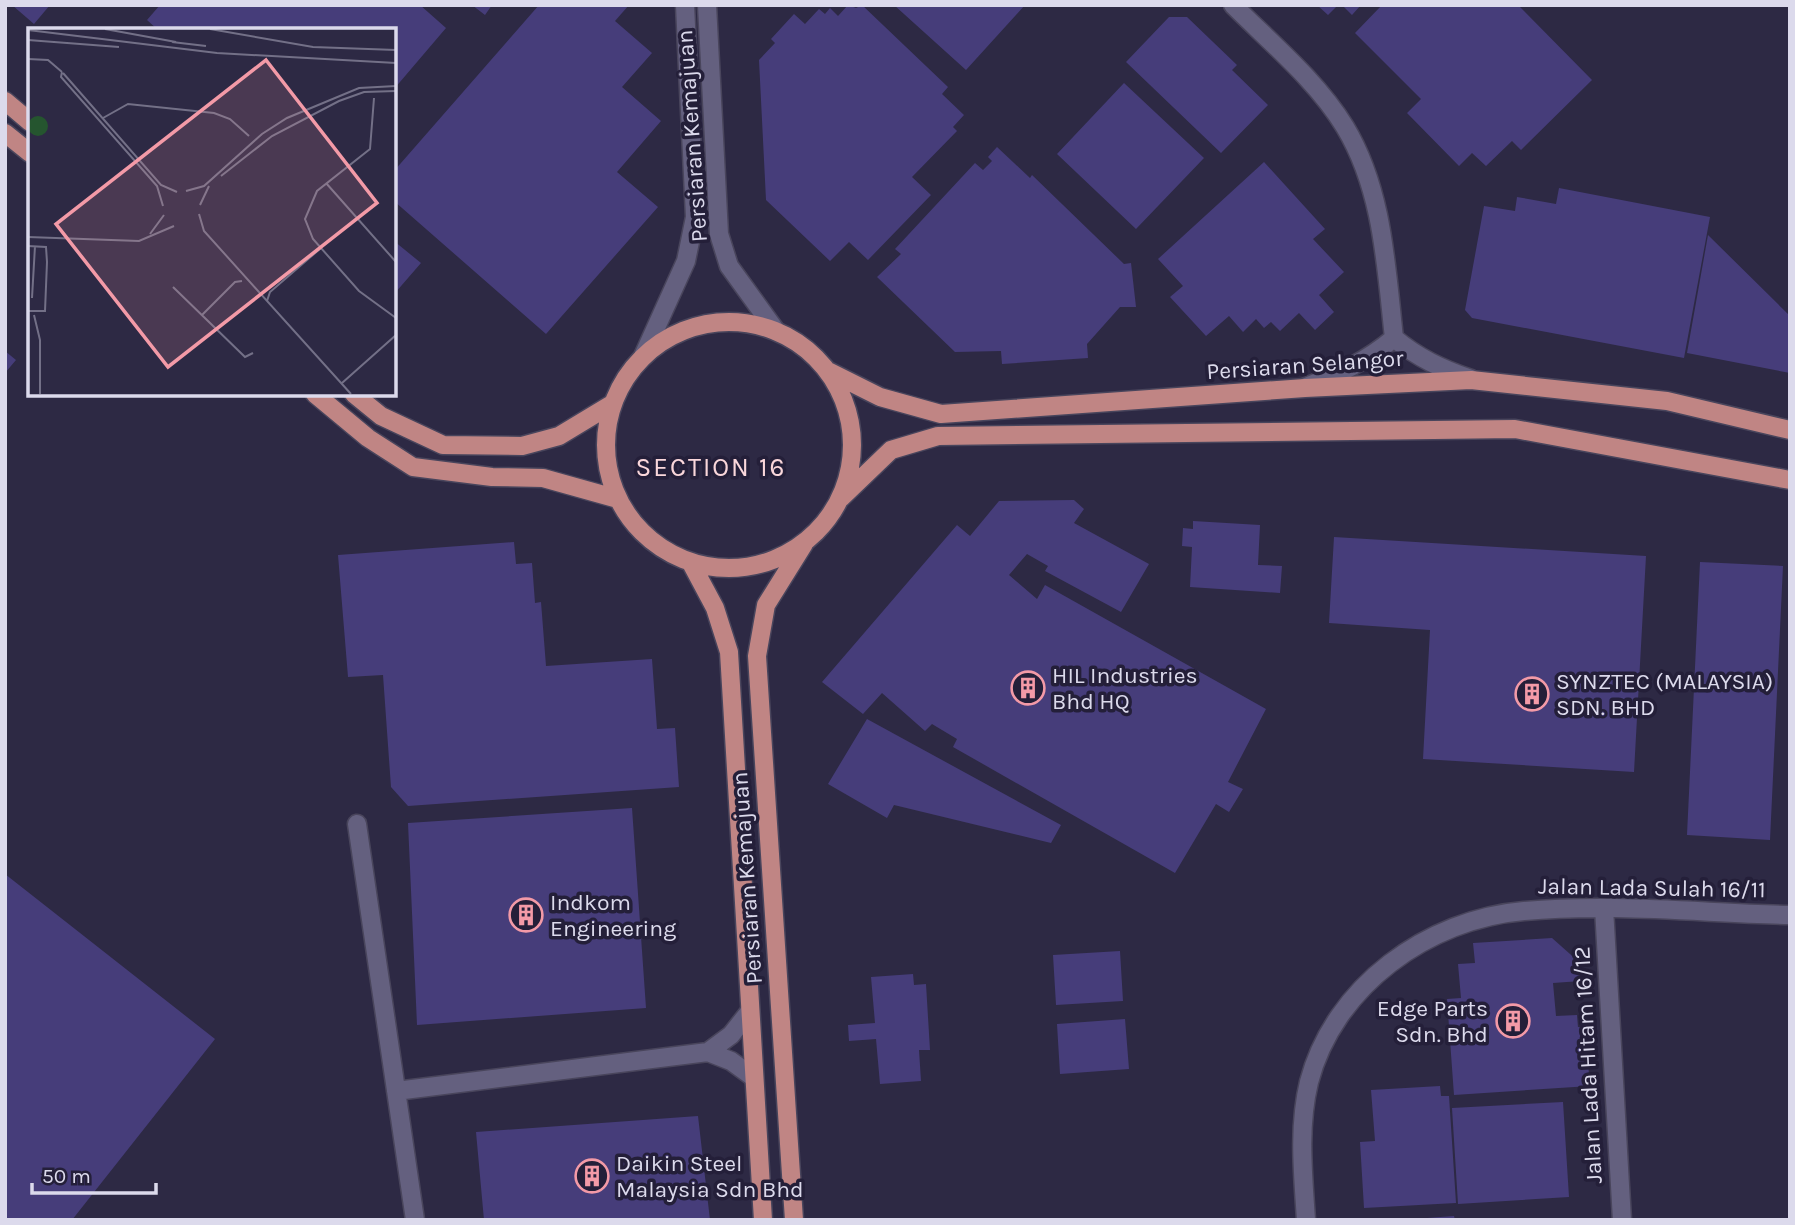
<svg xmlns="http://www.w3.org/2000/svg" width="1795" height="1225" font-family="Karla,sans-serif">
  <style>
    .building { fill: #463d7a }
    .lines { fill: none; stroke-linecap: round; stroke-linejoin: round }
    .minor-casing { stroke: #49455c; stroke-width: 21 }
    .tertiary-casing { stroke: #49455c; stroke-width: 21 }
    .primary-casing { stroke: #49455c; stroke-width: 21 }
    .minor { stroke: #64607f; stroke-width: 18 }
    .tertiary { stroke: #64607f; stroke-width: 18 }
    .primary { stroke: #c08584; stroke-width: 18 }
    .labels { text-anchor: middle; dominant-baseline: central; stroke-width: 7; stroke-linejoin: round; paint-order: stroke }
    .street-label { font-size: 23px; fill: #dcdaec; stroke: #241f39 }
    .poi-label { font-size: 23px; fill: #dcdaec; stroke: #241f39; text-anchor: start }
    .quarter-label { font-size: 26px; letter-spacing: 2px; fill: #fad7db; stroke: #241f39 }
    .inset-road { fill: none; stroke: #737087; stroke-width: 2 }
    .view { fill: #f39aa7; fill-opacity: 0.15; stroke: #f39aa7; stroke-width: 3.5 }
    .inset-edge { fill: none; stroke: #dcdaec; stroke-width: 3.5 }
  </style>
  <rect width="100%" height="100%" fill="#2d2944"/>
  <path class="building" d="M12 5H50L34 24Z
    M160 5H420L446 28 394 89V30H158L147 20Z
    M472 5H492L485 15Z
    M539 5H629L615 21 652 53 622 87 661 121 617 172 658 207 546 334 394 201V171Z
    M848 5 856 8 862 5 948 87 942 94 964 115 953 127 957 131 912 177 931 195 868 260 849 242 830 261 766 200 759 60 775 43 771 39 794 14 805 24 819 9 825 14 830 8 838 16Z
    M894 5H1025L966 70Z
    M1317 5H1338L1328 15Z
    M1342 5H1361L1352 15Z
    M1382 5H1518L1592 80 1521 150 1512 141 1486 166 1472 153 1459 166 1407 113 1421 99 1355 33Z
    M1169 17H1187L1237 65 1232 70 1268 105 1221 153 1126 62Z
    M1124 83 1204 158 1136 229 1057 154Z
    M997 147 1030 178 1032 175 1124 264 1131 263 1136 307H1120L1087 344 1088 358 1002 364 1001 351 955 352 877 277 901 254 895 249 975 163 983 170 992 161 988 157Z
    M1264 162 1325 229 1313 239 1344 272 1319 295 1334 312 1315 330 1299 313 1280 331 1271 322 1264 328 1256 319 1243 332 1229 316 1206 336 1170 297 1183 286 1158 259Z
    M1559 188 1710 217 1684 358 1472 318 1465 310 1484 206 1515 211 1517 197 1556 204Z
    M1708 235 1790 316V373L1687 353Z
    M394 241 421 263 395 293 394 292Z
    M5 351 16 360 5 373Z
    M1074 500 1084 509 1074 523 1149 564 1121 612 1045 571 1048 566 1027 554 1009 575 1037 599 1045 585 1266 709 1228 782 1243 789 1229 812 1216 804 1175 873 953 747 957 739 932 724 925 731 882 693 863 714 822 682 957 525 970 536 999 501Z
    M1193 521 1260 525 1258 565 1282 566 1280 593 1190 587 1192 547 1182 546 1183 528 1193 529Z
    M1334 537 1646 556 1634 772 1423 759 1430 630 1329 623Z
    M514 542 516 564 532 563 535 603 541 602 546 666 652 659 657 729 675 728 679 787 408 806 391 787 383 675 348 677 338 555Z
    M1700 562 1783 566 1770 840 1687 835Z
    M867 719 1061 825 1051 843 894 805 887 818 828 784Z
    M632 808 646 1008 417 1025 408 823Z
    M5 874 215 1039 72 1220H5Z
    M1552 938 1579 962 1581 981 1553 983 1556 1016 1577 1015 1578 1027H1585L1590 1086 1454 1095 1447 999 1461 998 1458 964 1475 963 1473 943Z
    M1120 951 1123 1001 1056 1005 1053 955Z
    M913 974 914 985 926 984 930 1050H919L921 1081 880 1084 876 1039 849 1041 848 1025 875 1023 871 977Z
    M1125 1019 1129 1069 1060 1074 1057 1024Z
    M1440 1086 1441 1096H1449L1456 1203 1364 1208 1360 1142 1375 1141 1371 1090Z
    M1563 1102 1569 1197 1458 1204 1452 1108Z
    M698 1116 710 1220H484L476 1132Z
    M1454 1216 1455 1220H1427V1218Z"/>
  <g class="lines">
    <defs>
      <path id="minor" d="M1233 5C1271 43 1317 81 1345 127 1383 190 1386 266 1394 338 1418 358 1442 369 1471 379
        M1306 387C1338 374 1367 361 1394 338
        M357 824 415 1220
        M1604 908 1622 1220
        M708 1052 731 1061 753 1077
        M396 1091 708 1052 731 1035 750 1011
        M1306 1220C1303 1174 1298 1127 1309 1082 1334 986 1428 919 1524 911 1612 903 1702 913 1790 915"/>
      <path id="tertiary" d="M707 5 719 234 729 266 776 331
        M644 354 686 261 695 217 685 5"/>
      <path id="primary" d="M5 101 30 122
        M5 133 30 153
        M606 445a123 123 0 1 1 246 0a123 123 0 1 1-246 0Z
        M828 371 880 397 941 414 1305 388 1471 380 1667 401 1790 430
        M315 394 368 438 413 467 492 477 543 478 618 499
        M354 394 381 416 443 445 522 446 559 436 612 404
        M841 498 891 450 938 436 1515 429 1790 480
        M691 563 715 608 729 652 763 1220
        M794 1220 757 656 766 605 804 544"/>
    </defs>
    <use href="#minor" class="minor-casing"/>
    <use href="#tertiary" class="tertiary-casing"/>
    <use href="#primary" class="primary-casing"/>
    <use href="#minor" class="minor"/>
    <use href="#tertiary" class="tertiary"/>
    <use href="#primary" class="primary"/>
  </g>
  <defs>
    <symbol id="building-ring" viewBox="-11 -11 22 22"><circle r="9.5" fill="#241f39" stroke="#f39aa7" stroke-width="1.5"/><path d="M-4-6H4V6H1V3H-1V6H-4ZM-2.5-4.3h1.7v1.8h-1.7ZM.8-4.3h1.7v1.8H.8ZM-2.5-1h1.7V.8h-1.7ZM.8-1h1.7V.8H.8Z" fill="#f39aa7"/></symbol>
  </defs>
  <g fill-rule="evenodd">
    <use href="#building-ring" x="1009" y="669" width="38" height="38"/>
    <use href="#building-ring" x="1513" y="675" width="38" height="38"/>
    <use href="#building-ring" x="507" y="896" width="38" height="38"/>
    <use href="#building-ring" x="1494" y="1002" width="38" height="38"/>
    <use href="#building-ring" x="573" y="1157" width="38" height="38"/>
  </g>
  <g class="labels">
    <g class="street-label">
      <text transform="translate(692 136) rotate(-94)">Persiaran Kemajuan</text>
      <text transform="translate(1305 365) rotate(-4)">Persiaran Selangor</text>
      <text transform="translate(747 878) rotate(-94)">Persiaran Kemajuan</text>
      <text transform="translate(1652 888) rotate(1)">Jalan Lada Sulah 16/11</text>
      <text transform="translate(1588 1065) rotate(-93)">Jalan Lada Hitam 16/12</text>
    </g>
    <g class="poi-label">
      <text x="1052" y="675">HIL Industries<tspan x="1052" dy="26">Bhd HQ</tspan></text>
      <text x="1556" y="681">SYNZTEC (MALAYSIA)<tspan x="1556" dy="26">SDN. BHD</tspan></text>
      <text x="550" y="902">Indkom<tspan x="550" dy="26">Engineering</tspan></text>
      <text x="1488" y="1008" text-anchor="end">Edge Parts<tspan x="1488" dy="26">Sdn. Bhd</tspan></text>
      <text x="616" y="1163">Daikin Steel<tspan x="616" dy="26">Malaysia Sdn Bhd</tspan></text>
    </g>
    <g class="quarter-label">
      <text x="711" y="467">SECTION 16</text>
    </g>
  </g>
  <g transform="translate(28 28)">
    <rect width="368" height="368" fill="#2d2944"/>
    <path d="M0 98a10 10 0 1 1 20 0a10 10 0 1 1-20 0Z" fill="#25552f"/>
    <path class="inset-road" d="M77 1 148 14M182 1 285 19 368 22M0 2 189 25 368 35M0 12 91 19M144 14 178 18M0 31 20 32 34 44M34 44 33 49 129 158 135 178M35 45 133 157 149 164M346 70 342 121 289 163 277 191 285 211 331 263 368 290M75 90 100 76 186 85 202 91 221 108M193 148 244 108 311 73 336 64 368 63M298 155 368 234M158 163 176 158 234 106 259 90 331 60 368 58M172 177 181 158M171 186 176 203 323 366M122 206 136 187M0 209 111 213 146 198M0 218 18 219 19 234 17 283H0M145 259 217 329 225 325M4 270 7 218M239 273 242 264 293 220M6 287 12 312V366M174 287 207 254 214 253M314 355 368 307"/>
    <path class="view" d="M238 32 349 175 140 339 28 196Z"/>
    <rect width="368" height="368" class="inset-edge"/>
  </g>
  <rect width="1795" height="1225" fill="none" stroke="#dcdaec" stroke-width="14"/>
  <path d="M32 1183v10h124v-10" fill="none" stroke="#dcdaec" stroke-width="3.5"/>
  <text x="42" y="1183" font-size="21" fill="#dcdaec" stroke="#241f39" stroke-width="5" paint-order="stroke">50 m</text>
</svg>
